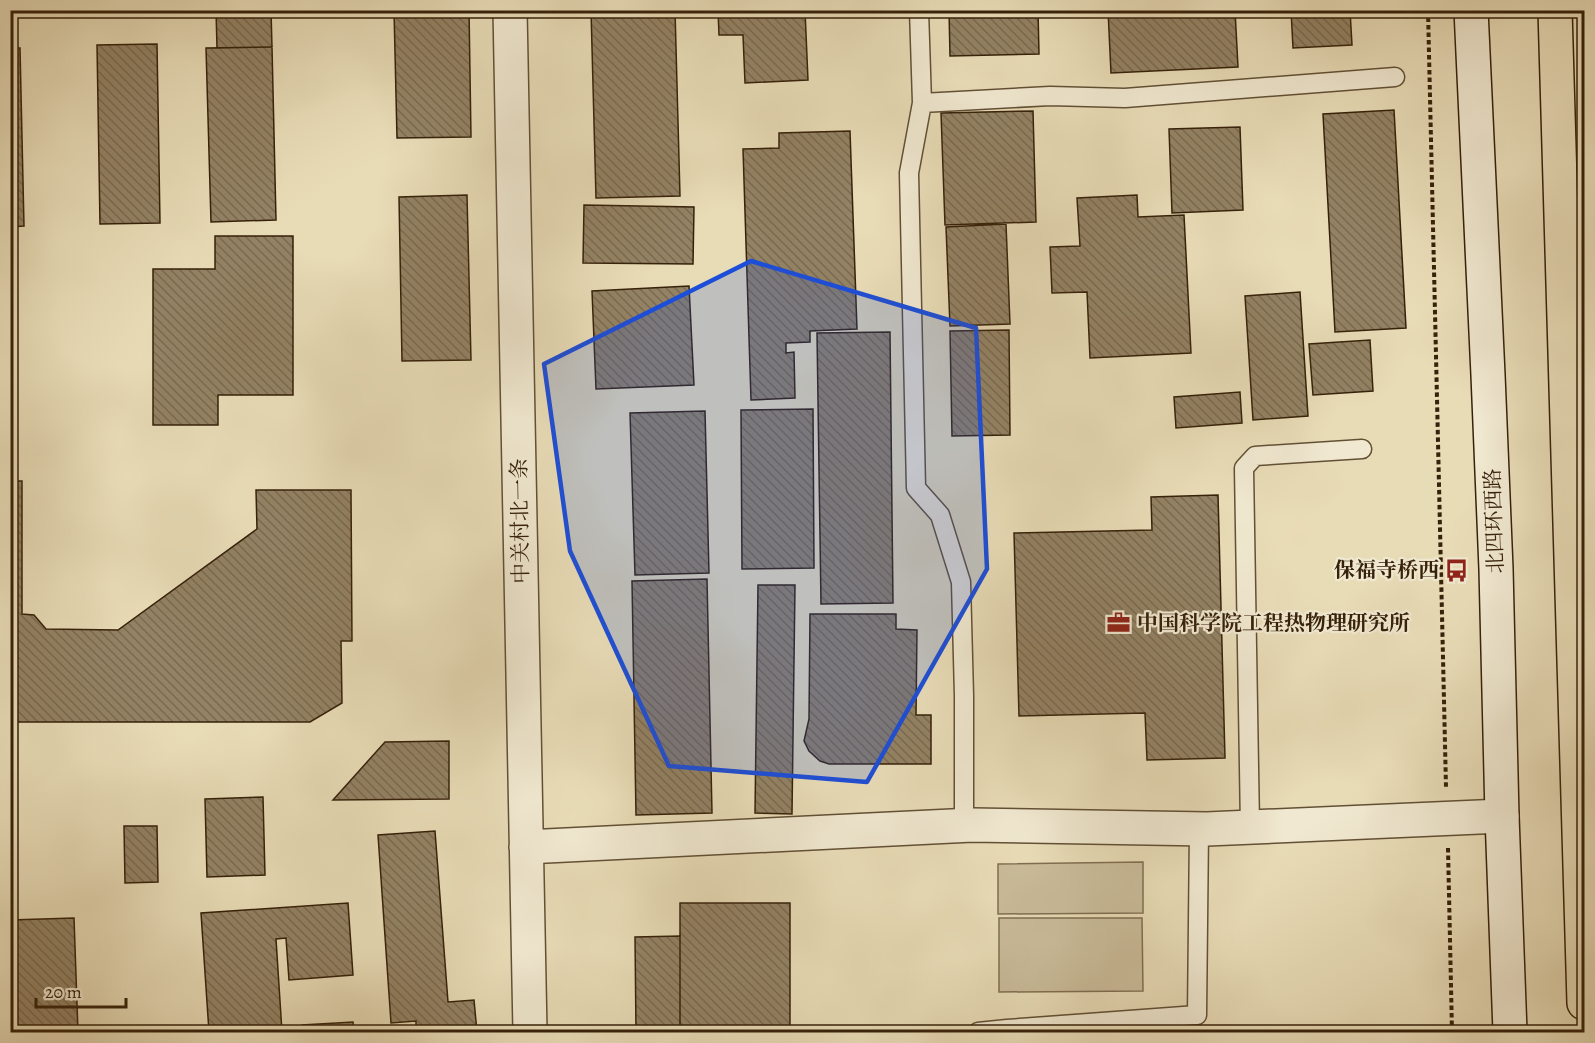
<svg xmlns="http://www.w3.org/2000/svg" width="1595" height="1043" font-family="Alegreya,'Noto Serif SC',serif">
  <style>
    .pitch { fill: #cabc9a; stroke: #806e52; stroke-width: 1.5 }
    .building { fill: url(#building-back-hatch); stroke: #36210a; stroke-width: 1.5 }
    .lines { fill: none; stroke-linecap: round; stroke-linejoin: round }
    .lane-casing { stroke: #625035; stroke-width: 21 }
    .street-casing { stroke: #625035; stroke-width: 36 }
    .secondary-casing { stroke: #36210a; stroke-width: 36 }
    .highway-casing { stroke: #36210a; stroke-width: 36 }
    .path { stroke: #36210a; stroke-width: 4; stroke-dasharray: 4.5 3; stroke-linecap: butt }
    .lane { stroke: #f0e8d0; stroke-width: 18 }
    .street { stroke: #f0e8d0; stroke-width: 33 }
    .secondary { stroke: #f0e8d0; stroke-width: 33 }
    .highway { stroke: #e8dcb7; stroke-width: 33 }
    .marked { fill: #1d4ed8; fill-opacity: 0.2; stroke: #1d4ed8; stroke-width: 4.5; stroke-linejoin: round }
    .labels { text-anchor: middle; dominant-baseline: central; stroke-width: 4.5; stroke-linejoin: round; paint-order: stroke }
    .street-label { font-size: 21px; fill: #36210a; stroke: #f0e8d0 }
    .poi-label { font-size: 21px; font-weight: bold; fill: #36210a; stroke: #f0e8d0; text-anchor: end }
  </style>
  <defs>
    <pattern id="building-back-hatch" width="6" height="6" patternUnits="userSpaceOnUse" patternTransform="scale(1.5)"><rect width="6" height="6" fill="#938264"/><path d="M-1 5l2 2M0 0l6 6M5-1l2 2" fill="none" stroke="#796a51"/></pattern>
  </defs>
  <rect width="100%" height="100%" fill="#e8dcb7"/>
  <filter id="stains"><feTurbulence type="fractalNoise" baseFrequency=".00333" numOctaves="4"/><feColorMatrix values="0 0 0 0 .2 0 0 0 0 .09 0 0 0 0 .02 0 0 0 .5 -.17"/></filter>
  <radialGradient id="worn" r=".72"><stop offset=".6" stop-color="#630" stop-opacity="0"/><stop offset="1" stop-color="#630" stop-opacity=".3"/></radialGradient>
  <path class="pitch" d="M1143 862V913L998 914V864Z
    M999 918H1142L1143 991 999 992Z"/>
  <path class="building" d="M216 10H271L272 47 217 48Z
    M394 10H469L471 137 397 138Z
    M591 10H675L680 196 596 198Z
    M718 10H805L808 80 745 83 743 35H719Z
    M949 10H1038L1039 54 950 56Z
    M1108 10H1235L1238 67 1111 73Z
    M1291 10H1350L1352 45 1293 48Z
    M157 44 160 223 100 224 97 45Z
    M272 47 276 220 211 222 206 48Z
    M10 48H20L24 226 10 227Z
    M1394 110 1406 328 1335 332 1323 114Z
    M1033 111 1036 222 945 225 941 113Z
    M1240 127 1243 210 1172 213 1169 129Z
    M850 131 857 329 810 331V342L786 343V353L794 352 795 398 751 400 743 149 779 148V133Z
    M467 195 471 360 402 361 399 197Z
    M1137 195 1138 217 1184 215 1191 353 1090 358 1087 292 1052 293 1050 247 1080 246 1077 198Z
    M584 205 694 207 693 264 583 263Z
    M1006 224 1010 324 950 326 946 227Z
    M215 236H293V395H218V425H153V269H215Z
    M689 286 694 385 596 389 592 291Z
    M1300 292 1308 416 1253 420 1245 296Z
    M1009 330 1010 435 952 436 950 331Z
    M890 332 893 603 821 604 817 333Z
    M1370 340 1373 391 1313 395 1309 344Z
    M1240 392 1242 423 1176 428 1174 397Z
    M813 409 814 568 742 569 741 410Z
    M705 411 709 573 635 575 630 413Z
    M10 481H22V614L34 615 46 629 118 630 257 529 256 490H351L352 641H341L342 703 310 722H10Z
    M1218 495 1225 758 1147 760 1145 713 1019 716 1014 533 1152 530 1151 497Z
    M707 579 712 813 636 815 632 581Z
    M758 585H795L792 814 755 813Z
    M810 614H896V629L917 630 916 715H931V764H829L820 761 809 751 804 741 809 719Z
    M449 741V799L333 800 385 742Z
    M263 797 265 875 207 877 205 799Z
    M124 826H157L158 882 125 883Z
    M435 831 448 1002 474 1000 477 1032H416V1021L391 1023 378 835Z
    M348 903 353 975 289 980 286 938 276 939 282 1032H209L201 913Z
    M680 903H790V1032H680Z
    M74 918 78 1032H10V920Z
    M680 936V1032H636L635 937Z
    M353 1022 354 1032H303L302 1025Z"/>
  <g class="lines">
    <defs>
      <path id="lane" d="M919 10 922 103 1050 96 1125 98 1395 77
        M922 103 909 173 916 488 940 515 961 582 964 696V826
        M1250 827 1244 468 1255 456 1362 449
        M978 1032 1007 1029 1197 1015 1199 829"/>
      <path id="street" d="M510 10 530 1032
        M526 847 972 825 1207 829 1502 816"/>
      <path id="secondary" d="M1471 10 1488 375 1496 569 1502 816 1510 1032"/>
      <path id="highway" d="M1555 10 1584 1003"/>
    </defs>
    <use href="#lane" class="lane-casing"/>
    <use href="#street" class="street-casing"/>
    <use href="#secondary" class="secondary-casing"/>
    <use href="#highway" class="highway-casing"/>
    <path class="path" d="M1428 10 1446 787
      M1448 848 1452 1032"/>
    <use href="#lane" class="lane"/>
    <use href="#street" class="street"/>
    <use href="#secondary" class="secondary"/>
    <use href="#highway" class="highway"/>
  </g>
  <path class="marked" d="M751 261 976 328 987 569 867 782 669 766 570 551 544 364Z"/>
  <defs>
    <symbol id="bus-bare" viewBox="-9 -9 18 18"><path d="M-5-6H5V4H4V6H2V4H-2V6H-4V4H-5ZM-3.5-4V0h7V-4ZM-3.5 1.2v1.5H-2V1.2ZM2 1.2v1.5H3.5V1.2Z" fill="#8f2418" stroke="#f0e8d0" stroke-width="2.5" paint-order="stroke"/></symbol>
    <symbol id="office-bare" viewBox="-9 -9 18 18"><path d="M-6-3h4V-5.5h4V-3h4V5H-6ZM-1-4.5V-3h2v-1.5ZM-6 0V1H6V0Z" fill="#8f2418" stroke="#f0e8d0" stroke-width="2.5" paint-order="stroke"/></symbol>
  </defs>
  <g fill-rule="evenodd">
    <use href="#bus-bare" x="1440" y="554" width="33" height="33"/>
    <use href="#office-bare" x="1102" y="606" width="33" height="33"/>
  </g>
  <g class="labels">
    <g class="street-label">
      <text transform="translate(520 521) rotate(-91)">中关村北一条</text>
      <text transform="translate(1494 521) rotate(-92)">北四环西路</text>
    </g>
    <g class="poi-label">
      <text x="1439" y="570">保福寺桥西</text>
      <text x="1137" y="623" text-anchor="start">中国科学院工程热物理研究所</text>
    </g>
  </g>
  <rect width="1595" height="1043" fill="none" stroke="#e8dcb7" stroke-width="36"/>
  <rect x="12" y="12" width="1571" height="1019" fill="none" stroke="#36210a" stroke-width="3"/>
  <rect x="18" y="18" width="1559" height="1007" fill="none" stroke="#36210a" stroke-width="1.5"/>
  <path d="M36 998v9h90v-9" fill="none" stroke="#36210a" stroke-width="3"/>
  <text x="45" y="998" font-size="18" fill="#36210a" stroke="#f0e8d0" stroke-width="4.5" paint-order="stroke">20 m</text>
  <rect width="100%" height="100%" filter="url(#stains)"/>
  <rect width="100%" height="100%" fill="url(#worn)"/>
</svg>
